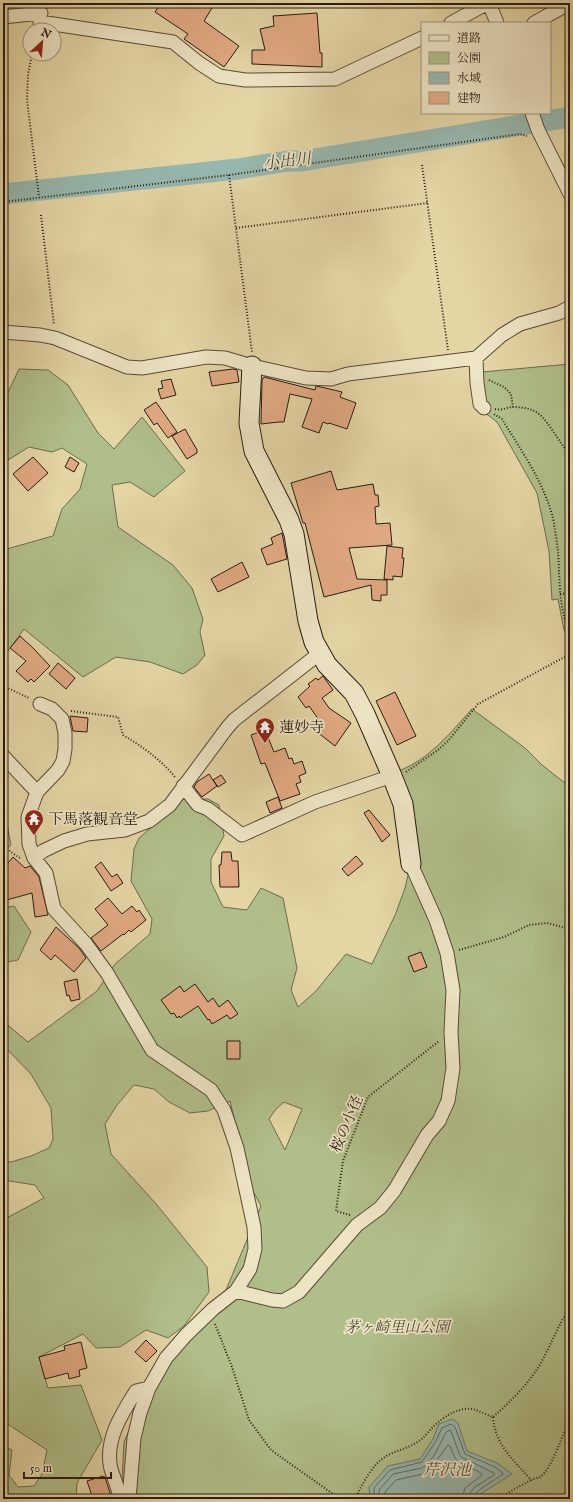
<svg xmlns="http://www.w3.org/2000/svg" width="573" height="1502" font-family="'IM FELL English','Noto Serif JP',serif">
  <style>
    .green { fill: #b0be89; stroke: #6c6c4e; fill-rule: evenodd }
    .water { fill: #97b7ae; stroke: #6b7970 }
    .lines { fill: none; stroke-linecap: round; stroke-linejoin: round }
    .shore { stroke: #606960; stroke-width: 1 }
    .river { stroke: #97b7ae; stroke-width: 21 }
    .building { fill: #e1a983; stroke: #291b12 }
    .street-casing { stroke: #584a37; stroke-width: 15 }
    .secondary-casing { stroke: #291b12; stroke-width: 21 }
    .path { stroke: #291b12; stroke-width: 2; stroke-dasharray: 1 2; stroke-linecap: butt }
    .street { stroke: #ede4c4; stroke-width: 13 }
    .secondary { stroke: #ede4c4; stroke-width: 19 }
    .labels { text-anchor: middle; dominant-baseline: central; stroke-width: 3.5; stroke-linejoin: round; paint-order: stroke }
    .poi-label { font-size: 15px; fill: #291b12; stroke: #ede4c4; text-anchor: start }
    .street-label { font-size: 15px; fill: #291b12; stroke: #ede4c4 }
    .park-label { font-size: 15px; font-style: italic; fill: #524c36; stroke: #ede4c4 }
    .water-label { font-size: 16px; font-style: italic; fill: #4a4a41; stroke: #ede4c4 }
  </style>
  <rect width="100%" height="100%" fill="#e4d5a5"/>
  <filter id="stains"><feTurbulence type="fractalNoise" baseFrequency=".005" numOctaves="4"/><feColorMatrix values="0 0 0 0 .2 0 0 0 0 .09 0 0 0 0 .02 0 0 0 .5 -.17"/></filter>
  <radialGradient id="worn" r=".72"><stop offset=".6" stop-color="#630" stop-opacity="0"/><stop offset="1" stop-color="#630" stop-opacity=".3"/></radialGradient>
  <path class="green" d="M570 364V639L564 630 558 599 552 600 549 551 537 493 497 422 476 406 471 373Z
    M19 369 48 370 68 385 98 433 114 449 142 417 185 471 154 497 130 482 112 485 118 527 173 565 192 588 203 619 200 632 205 655 197 665 183 674 150 662 116 657 83 677 24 629 3 658V550L53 536 62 509 80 489 87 464 62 448 52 452 29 447 8 460 3 453V403Z
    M472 709 525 748 542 765 570 787V1499H121L124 1442 145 1395 210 1306 226 1290 261 1206 251 1187 230 1101 208 1111 190 1113 169 1102 154 1089 134 1085 117 1105 105 1124 111 1154 157 1205 207 1267 209 1292 184 1326 168 1338 146 1330 120 1347 96 1348 83 1334 39 1357 48 1388 81 1385 102 1440 77 1483 76 1499H3V1446L12 1450 9 1475 18 1487 34 1486 42 1474 47 1450 3 1421V1220L44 1198 35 1185 3 1180V1161L11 1162 31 1156 49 1148 53 1139 51 1108 31 1074 3 1045V1021L28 1042 97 991 115 964 150 934 152 919 131 881 134 849 139 838 184 799H208L219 805 224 836 211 859V882L223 907 247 910 261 888 283 898 297 968 291 990 298 1007 316 991 346 954 372 964 396 913 405 888 414 849 398 771C429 760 450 733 472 709ZM284 1102 302 1109 285 1150 269 1119 276 1109Z
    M3 803 11 845 3 852Z
    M14 906 31 932 18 960 3 963V908Z"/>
  <path class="water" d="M452 1419 458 1423 467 1451 497 1463 512 1474 482 1493 475 1499H370L369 1487 388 1466 420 1459 433 1439 439 1424Z"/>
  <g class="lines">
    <path class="shore" d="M374 1499V1488L390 1470 422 1462 436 1441 442 1428 451 1424 455 1427 465 1454 495 1467 503 1473 502 1475C495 1480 474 1490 473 1499
      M379 1499V1490L393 1474 422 1468C432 1463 441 1442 446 1432L450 1430 451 1431 459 1453 461 1457 494 1473V1475L475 1487 470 1493 468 1499
      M385 1499V1492L396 1480 423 1474 429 1471 448 1445 450 1446C459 1472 464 1461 482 1474L481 1476 465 1488 462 1499"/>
    <path class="river" d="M3 194 238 169 288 161H302L570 117"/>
  </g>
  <path class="building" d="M161 3H196L202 7 204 3H215L204 21 239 46 224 67 184 39 188 34 155 12Z
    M317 13 320 53H322V67L252 64V50H265L260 29 274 26 273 16Z
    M233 369 237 370 239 382 212 386 209 372Z
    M264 377 315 390 316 386 321 387 342 392 340 397 356 403 347 429 329 423 328 424 323 422 319 433 302 427 312 399 290 394 284 422H279L261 424 262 380Z
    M171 379 176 395 161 399 158 389 163 388 161 381Z
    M156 402 177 432 168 438 157 423 154 425 144 410Z
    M185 429 197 450V453L187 459 172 436Z
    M33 457 48 473 28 491 13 474Z
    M70 457 79 463 74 472 65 467Z
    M331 471 337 490 373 484 375 495H378L379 506 375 507 376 524 390 523 392 545 349 548 357 579 387 580V595H381V601L372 600 371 585 324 597 305 523H303L291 483Z
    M282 533 287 559 267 565 261 549 273 544 271 538Z
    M387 546 403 548 402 558H404L402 577 393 576V580L384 579Z
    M242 562 249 577 218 592 211 579Z
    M20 636 33 648 50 666 34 682 31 679 28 682 16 671 26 661 10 648Z
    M58 663 75 678 66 689 49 674Z
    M323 676 333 690 322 698 329 708 351 723 335 746 312 728 319 720 309 706 306 708 298 697 310 686 308 684 316 678 318 680Z
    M395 692 416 736 397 745 376 701Z
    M70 716 88 718 87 732 73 731Z
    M265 730 274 752 285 748 289 759 292 758 294 764 302 761 306 773 299 776 301 782 296 784 300 794 280 801 265 763 261 764 251 735Z
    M209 774 217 786 202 797 194 787 197 782Z
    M221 775 226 782 218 787 213 780Z
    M278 797 282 808 270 813 266 802Z
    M369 810 390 835 382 842 364 813Z
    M222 852H231L232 861H238L239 887H220L219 865H221Z
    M356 856 363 864 348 876 342 869Z
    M13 857 25 868 30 866 39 877 48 915 35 917 32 893 3 901V869Z
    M101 862 112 877 117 874 123 883 111 891 95 867Z
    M108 898 122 914 132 906 137 912 139 910 146 920 131 932 129 930 124 935 123 934 101 951 91 938 108 925 95 909Z
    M56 927 79 948 86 958 74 972 55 955 51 960 40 950Z
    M421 952 427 967 414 972 408 957Z
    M77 979 80 999 71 1001 69 995 67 996 64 982Z
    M195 984 208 1002 213 998 219 1007 228 1000 238 1014 230 1019 227 1015 212 1024 209 1019 208 1020 198 1006 180 1018 179 1016 177 1018 174 1013 171 1014 161 1000 180 986 184 992Z
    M227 1041H240V1059H227Z
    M146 1340 157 1351 146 1362 135 1352Z
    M81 1342 87 1368 79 1370 80 1376 69 1379 68 1373 45 1379 39 1357 65 1350 64 1346Z
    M103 1476V1477H105L112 1499H93L87 1481Z"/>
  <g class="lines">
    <defs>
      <path id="street" d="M489 3 497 23
        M3 17 41 13
        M40 22 173 42 199 63 219 76 245 80 335 79 422 38
        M451 23 488 3
        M534 23 570 3
        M532 113 538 130 570 194
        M3 332 40 335 55 338 127 367 142 368 206 357 225 358 252 366 306 378 331 379 348 374 476 358 502 335 520 324 559 313 570 307
        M476 358 477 383 480 404 484 408
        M40 704 52 709 62 719 65 733V749L63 761 58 770 37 792 28 817 29 844 34 858 46 873 54 909 86 944 107 973 152 1050 211 1090 224 1110 237 1148 254 1227 255 1249 250 1269 236 1291 213 1309 186 1335 166 1358 149 1388 140 1413 134 1438 129 1499
        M3 756 37 792
        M183 786 198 805 208 809 242 835 315 802 392 776
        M34 858 43 851 64 841 87 834 125 830 149 821 170 805 227 728 234 720 320 653
        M236 1291 272 1300 283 1301 299 1292 357 1225 380 1208 394 1191 427 1135 439 1121 448 1101 453 1068 451 1032 453 990 447 953 436 920 411 864
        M120 1499C119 1489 114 1479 111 1469 104 1441 122 1413 136 1391L149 1388"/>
      <path id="secondary" d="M252 366 249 423 254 451 289 520 294 534 308 621 314 642 327 665 354 693 365 714 392 776 403 804 411 864"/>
    </defs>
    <use href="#street" class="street-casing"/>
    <use href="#secondary" class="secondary-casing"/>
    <path class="path" d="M32 54 28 75 27 100 39 197
      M422 165 448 350
      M229 175 252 352
      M3 202 229 175 520 134 527 136
      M41 215 54 325
      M236 228 428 203
      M489 380 504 387 511 394 513 407
      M495 409C502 411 507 407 513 407 519 407 527 408 532 410 547 415 558 443 570 454
      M494 414 502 419C522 452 546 485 554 523 555 532 557 542 558 551 560 576 558 610 570 632
      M560 594 570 593
      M3 686 29 698
      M71 711 118 717 123 735C143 747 160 759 175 777
      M406 772 438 750 448 741 478 704 570 654
      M3 844 11 852 20 858
      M459 950 504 937 529 925 547 923 570 929
      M350 1215 336 1211 343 1161 368 1097 439 1041
      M215 1324 232 1367 249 1420 271 1450 340 1499
      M493 1417C495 1445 513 1459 531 1480 533 1479 537 1478 540 1477 553 1468 562 1434 570 1419
      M355 1499C363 1483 372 1464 388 1455 398 1450 409 1448 419 1441 424 1438 428 1432 432 1428 442 1418 457 1407 472 1409 479 1410 486 1415 493 1417 512 1400 531 1382 543 1359 552 1342 559 1324 570 1307
      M499 1499 504 1495 531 1480"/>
    <use href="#street" class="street"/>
    <use href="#secondary" class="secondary"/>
  </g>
  <defs>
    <symbol id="temple-pin" viewBox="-11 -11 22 30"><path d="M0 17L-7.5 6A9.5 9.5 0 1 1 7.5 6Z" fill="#8f2418" stroke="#ede4c4"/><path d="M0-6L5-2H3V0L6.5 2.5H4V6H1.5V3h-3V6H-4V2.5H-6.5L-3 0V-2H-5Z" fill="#fff"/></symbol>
  </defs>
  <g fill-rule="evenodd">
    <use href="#temple-pin" x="254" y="716" width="22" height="30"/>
    <use href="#temple-pin" x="23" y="808" width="22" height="30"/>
  </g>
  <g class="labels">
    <g class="poi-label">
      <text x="279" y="727">蓮妙寺</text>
      <text x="48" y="819">下馬落観音堂</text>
    </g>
    <g class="street-label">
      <text transform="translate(347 1124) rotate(-67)">桜の小径</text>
    </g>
    <g class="park-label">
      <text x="397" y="1327">茅ヶ崎里山公園</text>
    </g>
    <g class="water-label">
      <text transform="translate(287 162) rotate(-7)">小出川</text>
      <text x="447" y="1471">芹沢池</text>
    </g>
  </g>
  <rect width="573" height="1502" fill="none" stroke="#e4d5a5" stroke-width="16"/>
  <rect x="4" y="4" width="565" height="1494" fill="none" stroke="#291b12" stroke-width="2"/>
  <rect x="8" y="8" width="557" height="1486" fill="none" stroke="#291b12"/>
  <rect x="421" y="22" width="130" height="92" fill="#ede4c4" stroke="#9f947d"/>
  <rect x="429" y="35" width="20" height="6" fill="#ede4c4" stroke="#9f947d"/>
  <text x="457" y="42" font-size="12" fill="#291b12">道路</text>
  <rect x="429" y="52" width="20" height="12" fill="#b0be89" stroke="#9f947d"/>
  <text x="457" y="62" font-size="12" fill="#291b12">公園</text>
  <rect x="429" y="72" width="20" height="12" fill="#97b7ae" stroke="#9f947d"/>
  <text x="457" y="82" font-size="12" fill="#291b12">水域</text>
  <rect x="429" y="92" width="20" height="12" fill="#e1a983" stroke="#9f947d"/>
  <text x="457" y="102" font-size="12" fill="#291b12">建物</text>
  <g transform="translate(42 42) rotate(26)"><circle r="19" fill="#ede4c4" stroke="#9f947d"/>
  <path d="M0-3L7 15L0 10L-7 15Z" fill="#8f2418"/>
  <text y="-6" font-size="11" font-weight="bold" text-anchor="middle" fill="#291b12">N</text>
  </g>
  <path d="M24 1472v6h87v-6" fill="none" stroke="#291b12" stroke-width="2"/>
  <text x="30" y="1472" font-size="12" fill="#291b12" stroke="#ede4c4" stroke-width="3" paint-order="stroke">50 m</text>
  <rect width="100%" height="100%" filter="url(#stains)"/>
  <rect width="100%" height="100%" fill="url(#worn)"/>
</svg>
